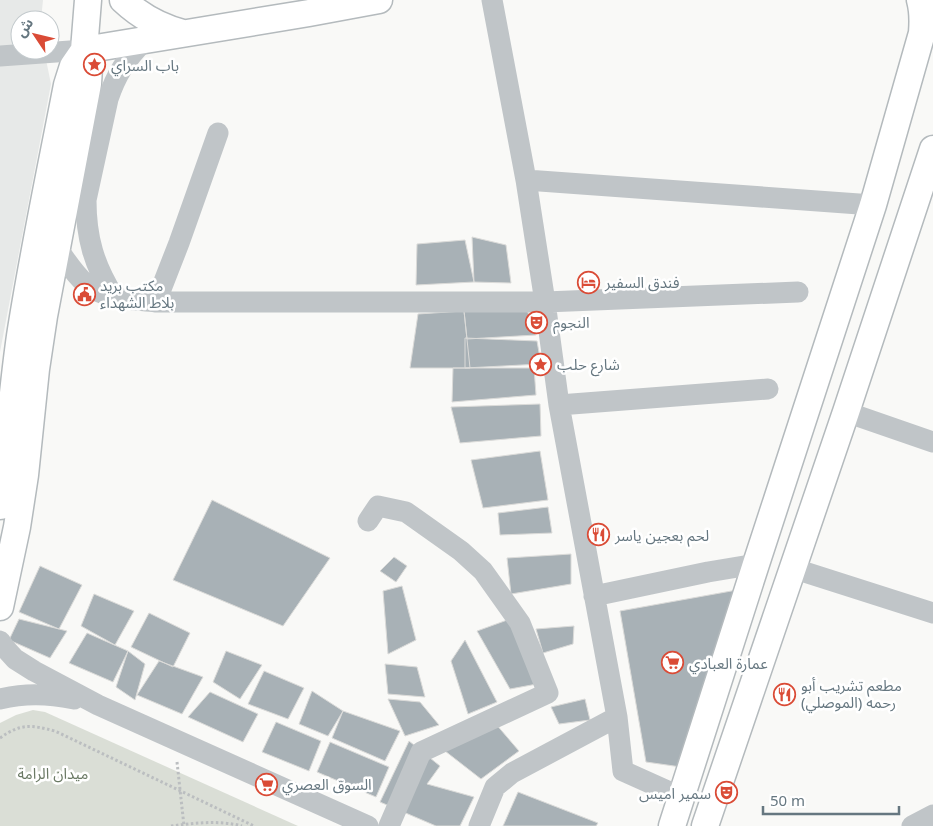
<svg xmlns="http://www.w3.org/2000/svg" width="933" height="826" font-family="'Noto Sans','Noto Sans Arabic',sans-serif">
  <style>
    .built { fill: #e7e9e8 }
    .green { fill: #daded6 }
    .building { fill: #a8b1b6; stroke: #dbdbd9 }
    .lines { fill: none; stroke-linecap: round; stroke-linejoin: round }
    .major-casing { stroke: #b4babd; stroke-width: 29 }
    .path { stroke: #bbbec0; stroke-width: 3; stroke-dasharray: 2.5 2.5; stroke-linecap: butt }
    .minor { stroke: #c0c5c8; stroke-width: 21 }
    .major { stroke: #fff; stroke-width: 26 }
    .labels { text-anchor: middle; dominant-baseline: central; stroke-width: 5; stroke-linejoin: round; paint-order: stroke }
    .poi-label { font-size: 15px; fill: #667780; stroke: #fff; text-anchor: start }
    .park-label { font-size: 15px; fill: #6a7964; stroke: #fff }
  </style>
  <rect width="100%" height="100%" fill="#f9f9f7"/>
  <path class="built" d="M0 0H43L41 20H20V50H44L51 84 0 352Z"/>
  <path class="green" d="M33 710 45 712 298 826H0V723L16 715Z"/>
  <path class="building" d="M472 237 506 245 511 283 474 282Z
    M465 240 474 282 416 285 417 244Z
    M526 307 536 335 467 339 464 311Z
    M464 311 470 368H410L418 314Z
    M465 338 537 341 541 364 465 368Z
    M453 368H534L536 395 452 402Z
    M540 404 541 436 460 443 451 407Z
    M540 451 548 500 483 508 471 460Z
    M212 500 330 558 283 626 173 580Z
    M548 507 552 533 500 535 498 513Z
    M571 554V584L511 594 507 558Z
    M394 557 407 566 396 582 380 571Z
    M40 566 82 585 59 629 19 612Z
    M402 586 416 640 388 654 383 591Z
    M737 590 681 767 646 762 620 611Z
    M94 594 134 611 115 645 81 626Z
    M149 613 190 633 173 667 131 647Z
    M19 619 67 631 50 658 9 640Z
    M510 619 537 684 510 689 477 631Z
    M574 626 573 644 543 653 536 629Z
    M87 633 128 651 113 682 69 663Z
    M465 640 497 702 468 714 451 661Z
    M128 651 145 664 135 700 116 687Z
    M226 651 262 665 240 699 213 682Z
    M159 661 203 677 182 714 137 695Z
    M385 664 417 667 425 697 388 694Z
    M264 671 304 688 288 719 248 704Z
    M312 691 343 711 328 736 299 724Z
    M210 692 258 714 243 742 188 717Z
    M388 699 420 702 439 725 405 736Z
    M585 699 590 720 559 724 551 707Z
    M343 711 400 731 385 761 332 738Z
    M489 716 519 751 481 779 445 751Z
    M276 722 321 741 309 771 262 752Z
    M409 741 440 766 427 784 474 797 460 826H436L380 802Z
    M330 742 389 767 376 797 317 772Z
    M518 792 598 823 596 826H503Z"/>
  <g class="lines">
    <defs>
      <path id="major" d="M123 0C140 16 160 27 183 33
        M0 506C8 450 12 392 20 336 33 252 51 168 67 85L73 66 84 50 309 13 379 0
        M0 607 17 527 25 475 36 369 44 316 88 84 89 67 84 50 88 0
        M672 826 756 564 873 205 922 33C923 21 923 11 920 0
        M705 826 846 412 933 149"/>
    </defs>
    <use href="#major" class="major-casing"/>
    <path class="path" d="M0 738C21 723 31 725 55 731L254 826
      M177 762 184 826
      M171 826C194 823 219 820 242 826"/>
    <path class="minor" d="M492 0 526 180 545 302 559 405 617 717 623 771 681 797
      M0 56 84 50
      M526 180 873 205
      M57 248C66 260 74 274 86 284 105 300 132 299 156 302H545L798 292
      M114 297C94 265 86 238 86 200L108 99C116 75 126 59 145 40
      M156 302 179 243 218 133
      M559 405 768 389
      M846 412 933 442
      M368 521 378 506 406 512 461 551 483 571 520 623 548 693 421 752 389 826
      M792 568 933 613
      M594 596 708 572 756 564
      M0 641 5 648 15 659 34 671 98 705 368 826
      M0 699C26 693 47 694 74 699
      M479 826 495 787 512 773 617 717
      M912 826 933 815"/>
    <use href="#major" class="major"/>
  </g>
  <defs>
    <symbol id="sight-ring" viewBox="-11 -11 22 22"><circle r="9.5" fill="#fff" stroke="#da4b36" stroke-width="1.5"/><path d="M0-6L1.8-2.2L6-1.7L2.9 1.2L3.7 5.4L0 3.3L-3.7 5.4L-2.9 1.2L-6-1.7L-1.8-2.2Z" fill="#da4b36"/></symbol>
    <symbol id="hotel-ring" viewBox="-11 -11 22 22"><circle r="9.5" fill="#fff" stroke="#da4b36" stroke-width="1.5"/><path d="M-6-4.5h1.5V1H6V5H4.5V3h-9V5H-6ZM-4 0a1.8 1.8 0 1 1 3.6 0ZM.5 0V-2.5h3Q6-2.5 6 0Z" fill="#da4b36"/></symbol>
    <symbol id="civic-ring" viewBox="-11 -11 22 22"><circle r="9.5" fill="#fff" stroke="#da4b36" stroke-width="1.5"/><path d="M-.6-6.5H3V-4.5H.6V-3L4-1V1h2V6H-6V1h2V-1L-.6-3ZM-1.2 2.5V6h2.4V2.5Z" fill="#da4b36"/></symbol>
    <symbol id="theatre-ring" viewBox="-11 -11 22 22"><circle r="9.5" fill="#fff" stroke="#da4b36" stroke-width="1.5"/><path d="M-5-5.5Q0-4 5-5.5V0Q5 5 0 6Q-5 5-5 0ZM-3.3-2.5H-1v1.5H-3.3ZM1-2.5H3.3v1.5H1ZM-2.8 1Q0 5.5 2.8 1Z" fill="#da4b36"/></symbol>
    <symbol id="restaurant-ring" viewBox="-11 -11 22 22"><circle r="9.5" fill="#fff" stroke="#da4b36" stroke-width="1.5"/><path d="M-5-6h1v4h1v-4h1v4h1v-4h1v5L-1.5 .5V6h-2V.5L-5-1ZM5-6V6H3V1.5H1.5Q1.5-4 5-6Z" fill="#da4b36"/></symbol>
    <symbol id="supermarket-ring" viewBox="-11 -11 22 22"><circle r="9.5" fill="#fff" stroke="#da4b36" stroke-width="1.5"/><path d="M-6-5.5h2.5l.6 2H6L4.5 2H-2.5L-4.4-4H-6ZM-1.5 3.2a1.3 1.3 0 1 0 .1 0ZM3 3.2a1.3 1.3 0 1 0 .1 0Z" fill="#da4b36"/></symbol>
  </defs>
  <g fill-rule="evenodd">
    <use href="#sight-ring" x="82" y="52" width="25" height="25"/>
    <use href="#hotel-ring" x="576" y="270" width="25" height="25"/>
    <use href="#civic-ring" x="72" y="282" width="25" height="25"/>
    <use href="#theatre-ring" x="524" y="310" width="25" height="25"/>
    <use href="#sight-ring" x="528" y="352" width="25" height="25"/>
    <use href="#restaurant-ring" x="586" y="522" width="25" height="25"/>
    <use href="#supermarket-ring" x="660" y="650" width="25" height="25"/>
    <use href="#restaurant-ring" x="772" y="682" width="25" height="25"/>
    <use href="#supermarket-ring" x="254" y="772" width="25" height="25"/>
    <use href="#theatre-ring" x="714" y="780" width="25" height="25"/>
  </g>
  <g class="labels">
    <g class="poi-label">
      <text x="111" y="65">باب السراي</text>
      <text x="605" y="282">فندق السفير</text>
      <text x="100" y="285">مكتب بريد<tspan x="100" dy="17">بلاط الشهداء</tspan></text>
      <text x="553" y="322">النجوم</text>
      <text x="557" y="364">شارع حلب</text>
      <text x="615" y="535">لحم بعجين ياسر</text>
      <text x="689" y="663">عمارة العبادي</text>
      <text x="801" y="685">مطعم تشريب أبو<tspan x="801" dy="17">رحمه (الموصلي)</tspan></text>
      <text x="282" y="784">السوق العصري</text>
      <text x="711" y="793" text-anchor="end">سمير اميس</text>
    </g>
    <g class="park-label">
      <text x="53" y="773">ميدان الرامة</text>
    </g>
  </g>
  <g transform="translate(35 35) rotate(305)"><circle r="24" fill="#ffffff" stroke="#c2c9cc"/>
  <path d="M0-4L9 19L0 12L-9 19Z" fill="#da4b36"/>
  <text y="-8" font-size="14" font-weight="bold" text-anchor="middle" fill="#667780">ش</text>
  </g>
  <path d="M763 806v8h136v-8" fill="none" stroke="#667780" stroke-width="2.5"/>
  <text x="770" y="806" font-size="15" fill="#667780" stroke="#ffffff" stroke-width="4" paint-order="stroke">50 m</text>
</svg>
